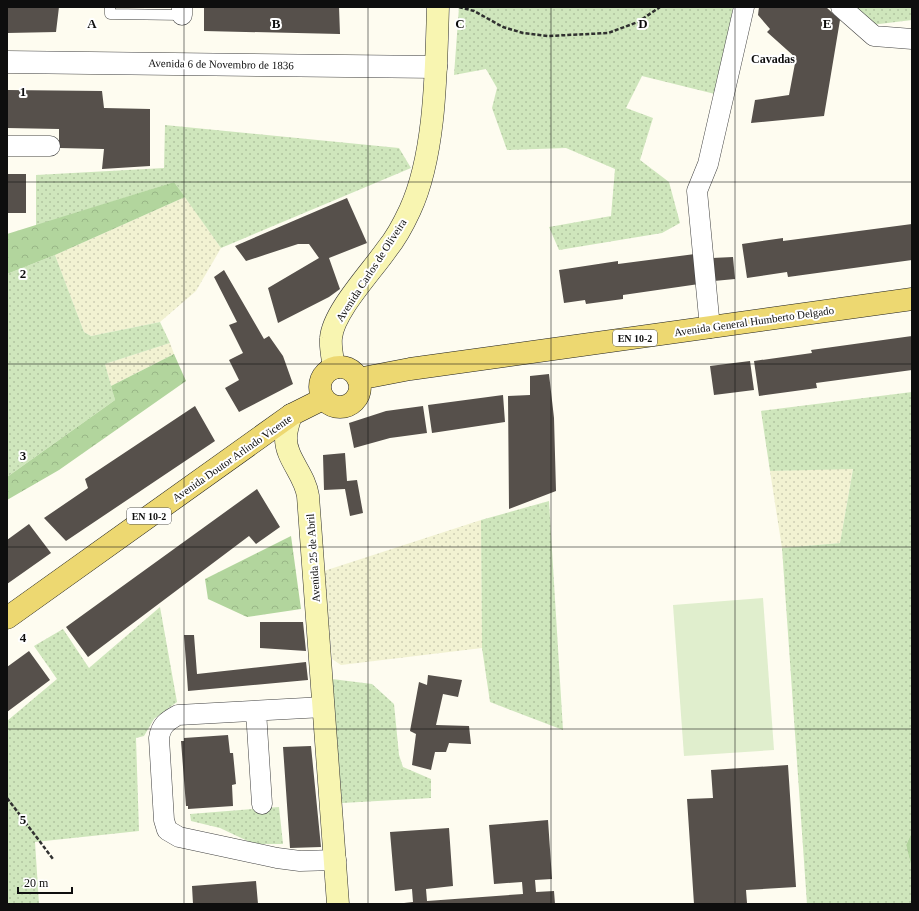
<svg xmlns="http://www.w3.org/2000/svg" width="919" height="911" font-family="Georgia,serif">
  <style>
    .farmland { fill: url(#farmland-dots) }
    .grass { fill: url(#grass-dots) }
    .forest { fill: url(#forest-crowns) }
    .pitch { fill: #e0eecd }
    .building { fill: #56504b }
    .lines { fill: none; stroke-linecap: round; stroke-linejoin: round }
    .service-casing { stroke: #414141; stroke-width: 11 }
    .minor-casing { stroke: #414141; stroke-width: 21 }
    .tertiary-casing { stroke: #414141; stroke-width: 23 }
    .secondary-casing { stroke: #303030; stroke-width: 23 }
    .primary-casing { stroke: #1f1f1f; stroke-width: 23 }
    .path { stroke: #303030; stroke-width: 2.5; stroke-dasharray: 4 2; stroke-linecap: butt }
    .service { stroke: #fff; stroke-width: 10 }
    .minor { stroke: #fff; stroke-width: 20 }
    .tertiary { stroke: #fff; stroke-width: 22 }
    .secondary { stroke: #f8f5b1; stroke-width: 22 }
    .primary { stroke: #edd871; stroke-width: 22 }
    .grid { fill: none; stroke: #0e0e0e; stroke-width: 1; stroke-opacity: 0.55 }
    .labels { text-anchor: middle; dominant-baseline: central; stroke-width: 4; stroke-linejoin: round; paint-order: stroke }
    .shield { fill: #fff; stroke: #565656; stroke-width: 1 }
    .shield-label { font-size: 10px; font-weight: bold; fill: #0e0e0e }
    .street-label { font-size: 11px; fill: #0e0e0e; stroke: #fff }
    .neighbourhood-label { font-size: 12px; font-weight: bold; fill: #0e0e0e; stroke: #fff }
    .grid-label { font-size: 13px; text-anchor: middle; font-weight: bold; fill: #0e0e0e; stroke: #fff; stroke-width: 4; stroke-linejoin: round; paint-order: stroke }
  </style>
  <defs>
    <pattern id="farmland-dots" width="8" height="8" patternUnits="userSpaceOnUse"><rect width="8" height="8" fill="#f2f2d2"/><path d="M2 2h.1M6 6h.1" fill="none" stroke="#ceceb3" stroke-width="1.8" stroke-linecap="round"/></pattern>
    <pattern id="grass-dots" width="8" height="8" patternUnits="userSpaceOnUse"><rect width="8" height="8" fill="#cfe6bc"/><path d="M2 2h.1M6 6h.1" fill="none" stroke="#b1c4a0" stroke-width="1.8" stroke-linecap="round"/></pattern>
    <pattern id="forest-crowns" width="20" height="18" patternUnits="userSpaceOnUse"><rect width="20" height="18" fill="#b2d59d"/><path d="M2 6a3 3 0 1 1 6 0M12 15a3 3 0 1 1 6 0" fill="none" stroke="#98b686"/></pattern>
  </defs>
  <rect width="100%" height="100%" fill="#fefcf0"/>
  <path class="farmland" d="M185 197 221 248 196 291 160 322 91 336 84 332 55 255Z
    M170 343 174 354 111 386 105 364Z
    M853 468 840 543 782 548 770 471Z
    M481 520 482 648 341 665 332 659 324 571Z"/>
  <path class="grass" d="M459 7H733L719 95 642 76 626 108 653 118 640 160 669 182 680 223 662 233 559 250 549 227 611 216 615 169 566 148 507 150 492 108 497 88 486 69 454 75Z
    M850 7H912V20L871 25Z
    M165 125 399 148 411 168 221 248 174 182 36 226V175L164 168Z
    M55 255 84 332 91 336 160 322 170 343 105 364 115 400 7 477V274Z
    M912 392V832L906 845 912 869V904H807L782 548 840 543 853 469 770 471 761 411Z
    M549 501 563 730 490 702 482 648 481 520Z
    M160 607 177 702 154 719 144 736 136 738 139 831 35 842 39 904H7V721L57 679 34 646 63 629 89 668Z
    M332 679 372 684 394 704 399 755 403 767 431 779V798L342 803Z
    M279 807 283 844H254L220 828 191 821 190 814Z"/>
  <path class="forest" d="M174 182 185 197 55 255 7 274V234Z
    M174 354 186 381 59 470 7 500V477L115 400 111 386Z
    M291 536 301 609 247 617 208 599 205 579Z
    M912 832V869L906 845Z"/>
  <path class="pitch" d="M763 598 774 750 684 756 673 605Z"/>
  <path class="building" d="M7 7H59L56 32 7 33Z
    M204 7H339L340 34 204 31Z
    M759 7H826L840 20 824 116 751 123 755 100 789 95 796 58 767 32 770 29 758 15Z
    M7 90 102 91 104 108 150 109V166L102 169 104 149 59 148V129L7 128Z
    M7 174H26V213H7Z
    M347 198 367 243 329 258 340 289 329 297 278 323 268 288 319 258 309 244H298L246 261 235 246Z
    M912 224V260L788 277 787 272 747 278 742 244 783 238V241Z
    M695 254 699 284 623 295V299L586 304 585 300 564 303 559 270 618 261V264Z
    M733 257 735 279 714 281 712 258Z
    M224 270 264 339 269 336 283 356 293 384 239 412 225 388 239 380 229 360 243 353 229 325 237 322 214 277Z
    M912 336V370L816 383 817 388 759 396 754 361 812 353 811 350Z
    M750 361 754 390 714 395 710 366Z
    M549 374 554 418 556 491 509 509 508 396 530 395V376Z
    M503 395 505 422 432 433 428 405Z
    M195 406 215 441 66 541 44 518 88 488 85 479Z
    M423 406 427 433 390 438 354 448 349 423 386 411Z
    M345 453 347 481 357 480 363 513 350 516 345 489 324 490 323 455Z
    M257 489 280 527 256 544 249 536 88 657 66 627Z
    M29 524 51 553 7 584V540Z
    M260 622H303L306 651 260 648Z
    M184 635H194L197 674 306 662 308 680 188 691Z
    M29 651 50 680 7 712V667Z
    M428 675 462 680 458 697 443 694 436 725 469 726 471 744 449 743 446 752H435L431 770 412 765 416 734 410 731 419 682 427 685Z
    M228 735 230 753H233L236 784 232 785 233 806 188 809V806H186L181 741H184V738Z
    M311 746 321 847 290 848 283 747Z
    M788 765 796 887 746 890 747 903 694 904 687 799 713 798 711 770Z
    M548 820 552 879 535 880 536 892 554 891 555 904H395L413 902 412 889 395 891 390 832 449 828 453 886 426 889 427 901 523 894 522 882 494 884 489 825Z
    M256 881 258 904H193L192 886Z"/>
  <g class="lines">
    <defs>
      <path id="service" d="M110 7V14L182 15"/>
      <path id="minor" d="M841 7 874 36 912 39
        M182 15V7
        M7 146H50
        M710 328 697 191 708 164 744 7
        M324 707 178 715C167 721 161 725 159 738L164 820 167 830 179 837 277 858 300 861 336 860
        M256 711 262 804"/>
      <path id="tertiary" d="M7 62 436 67"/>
      <path id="secondary" d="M334 368C333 359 330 348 331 338 333 312 372 271 387 249 396 238 404 223 410 210 436 154 436 68 438 7
        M291 415C289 422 286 430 286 437 285 458 305 474 308 496L338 904"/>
      <path id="primary" d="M320 387a20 20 0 1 1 40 0a20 20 0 1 1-40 0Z
        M358 379 410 369 912 299
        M7 618 291 415 323 399"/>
    </defs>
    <use href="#service" class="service-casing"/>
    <use href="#minor" class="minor-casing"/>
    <use href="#tertiary" class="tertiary-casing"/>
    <use href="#secondary" class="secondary-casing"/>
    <use href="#primary" class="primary-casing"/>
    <path class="path" d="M459 7 474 11 503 27 523 33 548 36 608 33 638 22 660 7
      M7 798 53 859"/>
    <use href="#service" class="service"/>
    <use href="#minor" class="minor"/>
    <use href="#tertiary" class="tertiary"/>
    <use href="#secondary" class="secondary"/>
    <use href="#primary" class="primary"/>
  </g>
  <path class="grid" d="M184 7V904M368 7V904M551 7V904M735 7V904M7 182H912M7 364H912M7 547H912M7 729H912"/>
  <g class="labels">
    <g class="shield">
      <rect x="613" y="330" width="44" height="16" rx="3"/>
      <rect x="127" y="508" width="44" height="16" rx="3"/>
    </g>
    <g class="shield-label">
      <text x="635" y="338">EN 10-2</text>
      <text x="149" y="516">EN 10-2</text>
    </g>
    <g class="street-label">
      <text transform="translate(221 64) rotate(1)">Avenida 6 de Novembro de 1836</text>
      <text transform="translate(371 270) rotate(-57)">Avenida Carlos de Oliveira</text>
      <text transform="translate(754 321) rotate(-8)">Avenida General Humberto Delgado</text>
      <text transform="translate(232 458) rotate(-35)">Avenida Doutor Arlindo Vicente</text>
      <text transform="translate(313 558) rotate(-94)">Avenida 25 de Abril</text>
    </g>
    <g class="neighbourhood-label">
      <text x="773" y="59">Cavadas</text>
    </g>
  </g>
  <g class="grid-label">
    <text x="92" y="28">A</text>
    <text x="276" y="28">B</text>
    <text x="460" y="28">C</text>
    <text x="643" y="28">D</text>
    <text x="827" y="28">E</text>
    <text x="23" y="96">1</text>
    <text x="23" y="278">2</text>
    <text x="23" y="460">3</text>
    <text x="23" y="642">4</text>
    <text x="23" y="824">5</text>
  </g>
  <rect width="919" height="911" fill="none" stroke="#0e0e0e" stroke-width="16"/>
  <path d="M18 887v6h54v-6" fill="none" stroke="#0e0e0e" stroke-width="2"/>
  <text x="24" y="887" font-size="12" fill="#0e0e0e" stroke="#ffffff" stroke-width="3" paint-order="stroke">20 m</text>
</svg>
